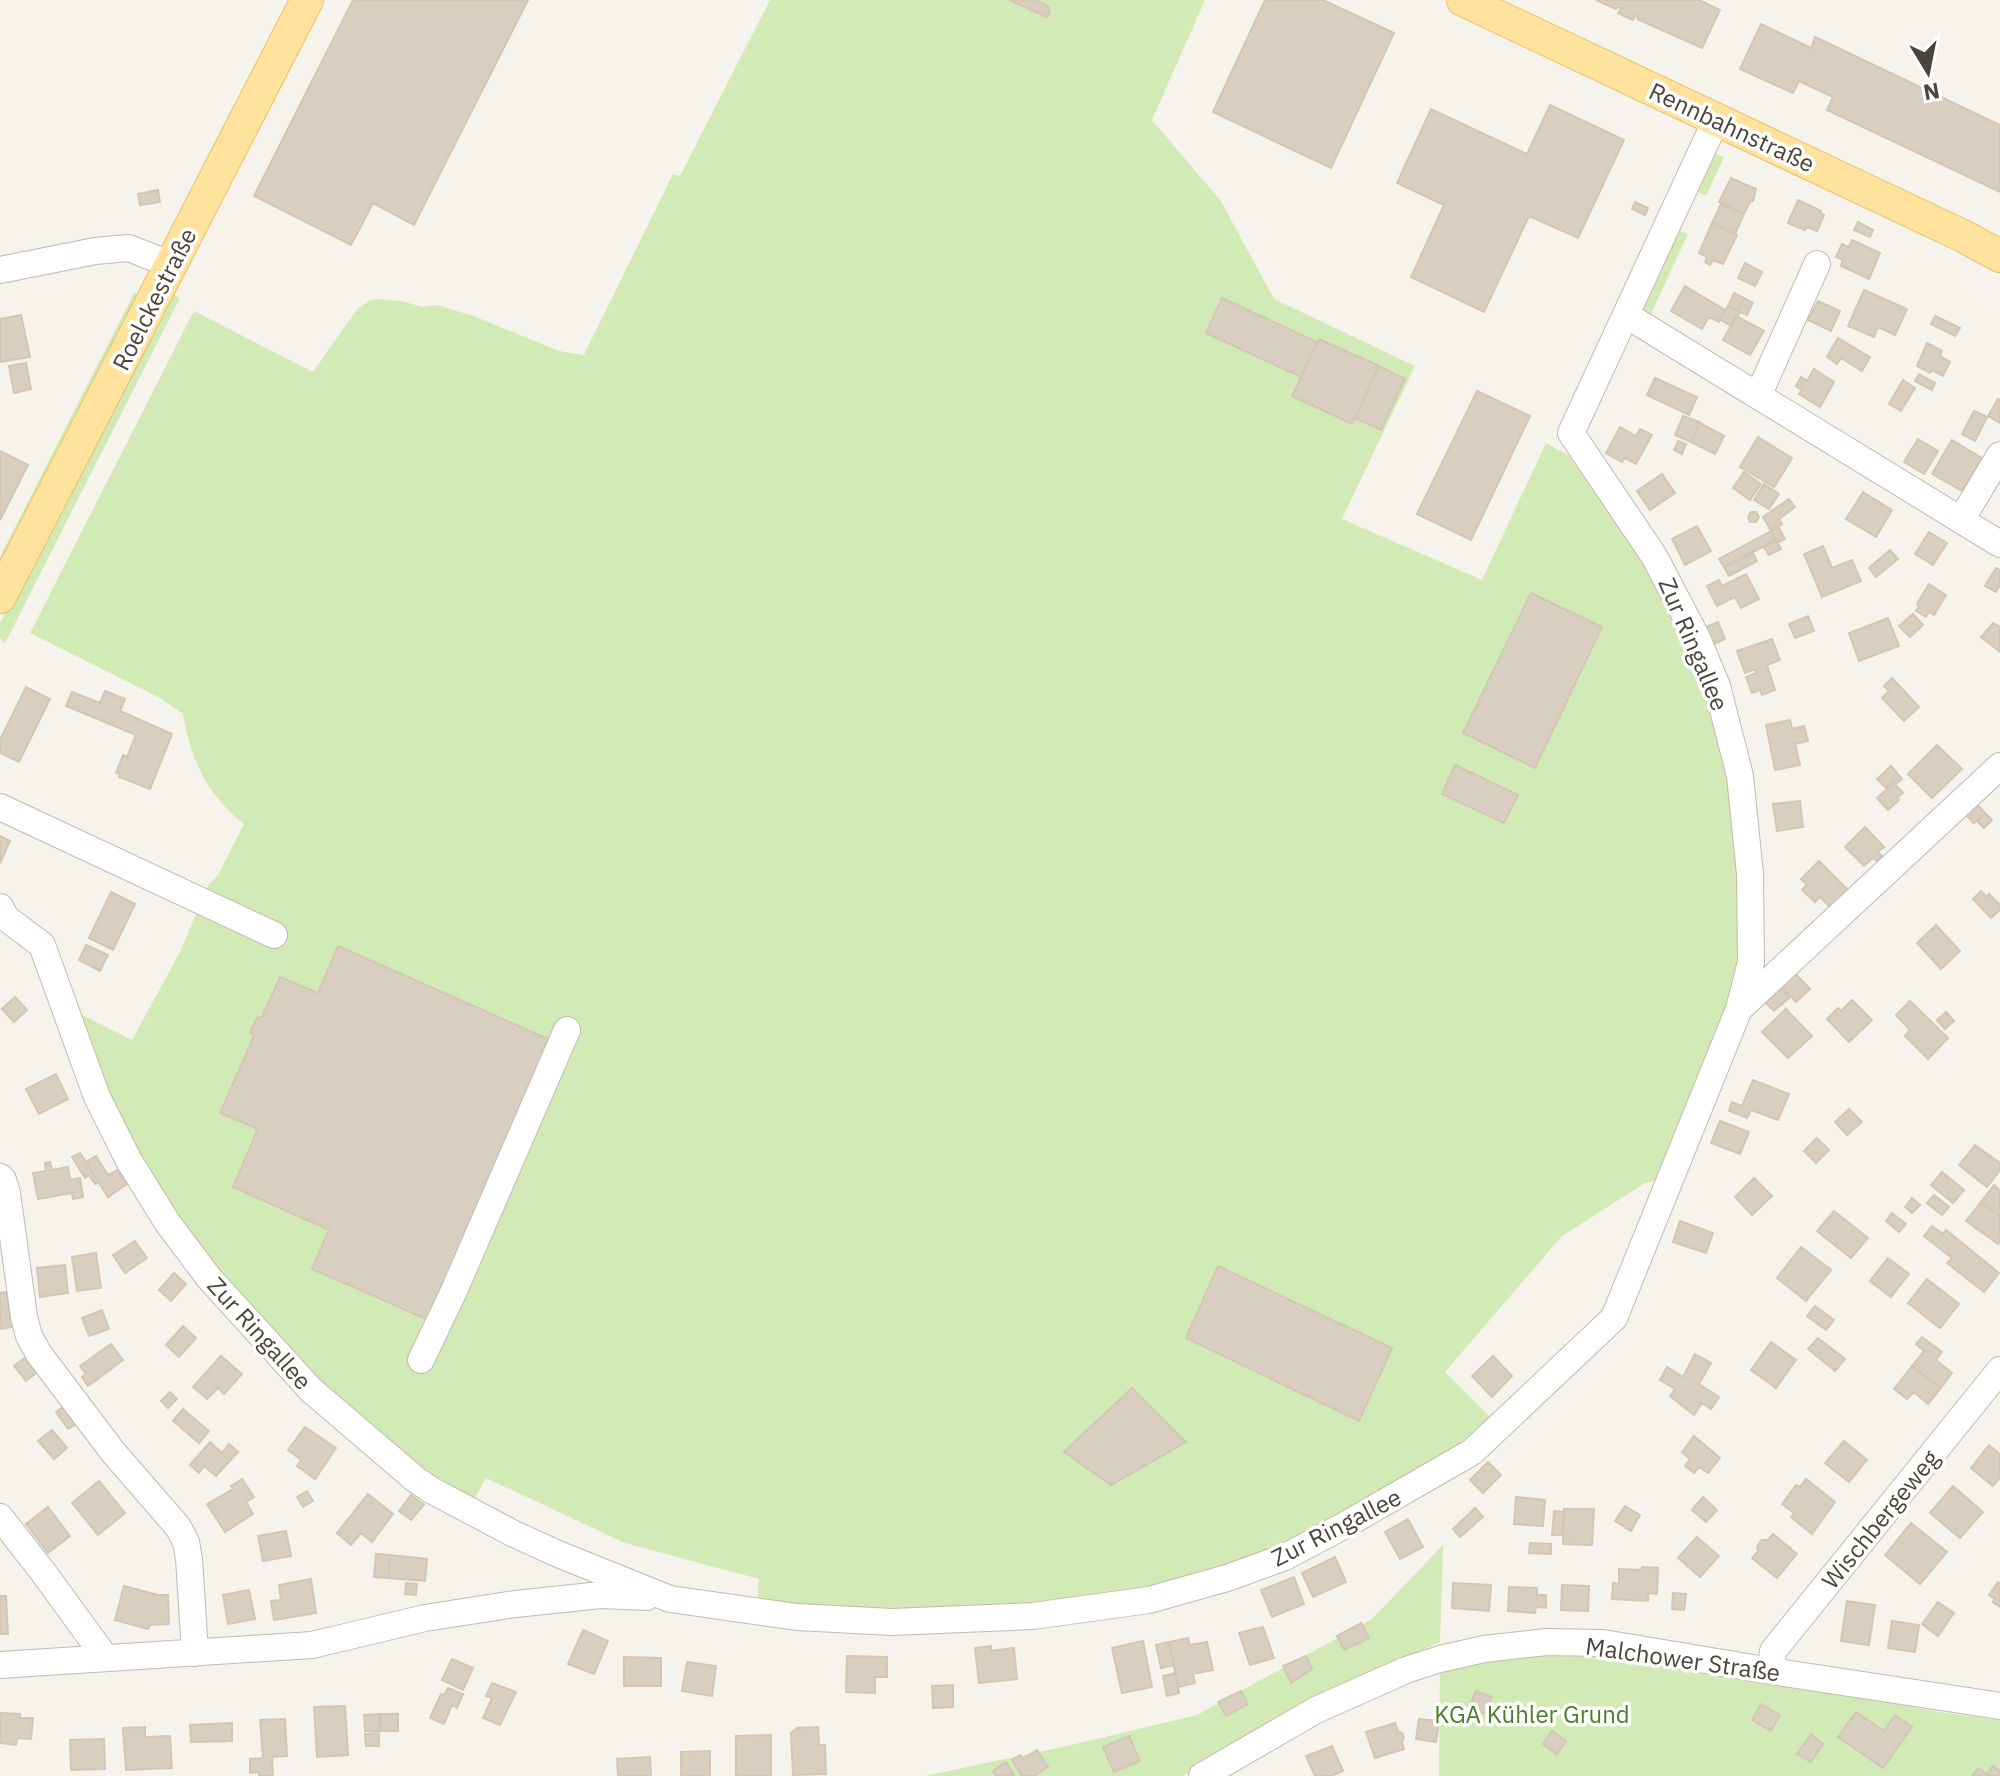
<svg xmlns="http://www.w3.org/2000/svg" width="2000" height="1776" font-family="'IBM Plex Sans',sans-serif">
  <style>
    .green { fill: #d2eab5 }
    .building { fill: #d8cfc1; stroke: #d3c7b4; stroke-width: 2 }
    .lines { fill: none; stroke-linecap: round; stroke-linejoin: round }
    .minor-casing { stroke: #c2bbae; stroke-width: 28 }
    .major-casing { stroke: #e6c16a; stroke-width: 34 }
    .minor { stroke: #fff; stroke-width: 26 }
    .major { stroke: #ffe39c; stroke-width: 32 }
    .labels { text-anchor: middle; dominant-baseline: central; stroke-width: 7; stroke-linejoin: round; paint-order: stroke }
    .street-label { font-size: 24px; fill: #4b4439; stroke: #fff }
    .park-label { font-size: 24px; fill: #4a7f2a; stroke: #fff }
  </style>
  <rect width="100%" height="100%" fill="#f6f3ec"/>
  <path class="green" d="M770 0H1205L1152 120 1221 201 1274 299 1415 366 1342 519 1482 580 1546 443 1573 458 1631 534 1703 673 1737 793 1743 961 1733 1008 1662 1180 1645 1183 1562 1236 1445 1372 1492 1419 1415 1476 1261 1556 1198 1578 1024 1613 757 1606 759 1579 625 1543 486 1478 472 1503 428 1479 338 1404 210 1261 157 1185 104 1090 73 1010 132 1040 180 952 209 884 218 875 244 824C206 794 191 760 183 714L160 698 30 633 194 311 313 372 358 308 371 300 380 299 401 301 423 307 438 305 476 317 559 351 584 355 673 174 680 176Z
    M1715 154 1724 157 1706 196 1696 191Z
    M1677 230 1688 234 1650 316 1653 323 1640 308Z
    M134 293 139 296 0 570V557Z
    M174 295 180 298 5 643 0 638V623L121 384 153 337Z
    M1443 1545 1440 1642 1339 1687 1183 1776H925L1067 1746 1197 1715 1372 1619Z
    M1607 1653 1946 1713 2000 1720V1776H1439L1440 1667 1484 1657Z"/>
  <path class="building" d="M353 0H528L414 225 373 203 351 245 254 196Z
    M1009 0H1036L1048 6 1050 12 1047 17Z
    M1265 0H1323L1394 33 1331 168 1213 112Z
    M1596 0H1699L1720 10 1702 48 1637 19 1638 17 1635 15 1633 20 1626 17 1618 13 1621 8 1617 7 1616 9Z
    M1761 24 1811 48 1815 37 2000 125V192L1827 110 1833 97 1799 81 1793 93 1740 69Z
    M1550 105 1624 140 1578 238 1529 216 1484 312 1411 277 1444 205 1397 183 1431 109 1527 154Z
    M1731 178 1756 189 1753 201 1750 202 1744 214 1719 202Z
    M158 190 160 202 140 205 138 194Z
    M1798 200 1821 211 1820 213 1824 215 1817 231 1807 227 1805 230 1788 223Z
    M1635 202 1648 208 1645 215 1632 209Z
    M1721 204 1744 214 1735 234 1712 223Z
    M1858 222 1873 230 1870 237 1854 230Z
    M1712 223 1737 235 1723 264 1713 260 1710 265 1705 262 1707 257 1699 253Z
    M1852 240 1880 253 1869 279 1841 266 1843 260 1836 257 1842 244 1849 247Z
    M1745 263 1762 272 1755 286 1738 278Z
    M1685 286 1725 310 1719 322 1709 317 1702 329 1671 311Z
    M1864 290 1907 309 1895 335 1878 327 1874 337 1848 326Z
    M1734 293 1744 298 1738 311 1728 306Z
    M1222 298 1317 342 1301 377 1206 333Z
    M1744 298 1753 303 1747 315 1738 311Z
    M1818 301 1840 311 1831 331 1808 320Z
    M1728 306 1740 312 1731 326 1720 319Z
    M21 315 30 357 0 362V319Z
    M1736 316 1764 331 1750 355 1723 340Z
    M1935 316 1960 328 1955 336 1931 324Z
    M1838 338 1870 357 1862 371 1841 358 1837 364 1827 357Z
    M1319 339 1379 366 1352 424 1292 396Z
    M1927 343 1942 351 1940 356 1950 362 1943 376 1932 370 1930 373 1917 366Z
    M26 363 31 389 14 393 9 366Z
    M1379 366 1405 379 1381 430 1355 418Z
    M1814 369 1834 382 1820 407 1799 394 1802 390 1796 386 1801 377 1807 381Z
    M1919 374 1935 383 1932 390 1915 381Z
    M1655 378 1697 397 1689 415 1647 395Z
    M1903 380 1915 388 1901 411 1889 404Z
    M1477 391 1530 416 1471 540 1417 514Z
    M1998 399 2000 400V423L1988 416Z
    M1974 411 1987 417 1975 441 1962 434Z
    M1683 416 1700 422 1691 442 1675 435Z
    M1700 423 1724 436 1715 454 1691 442Z
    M1620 427 1636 436 1640 429 1652 435 1636 464 1625 458 1622 462 1606 453Z
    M1758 437 1792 458 1774 487 1740 467Z
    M1918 439 1938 451 1924 474 1904 462Z
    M1952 440 1982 458 1962 491 1932 474Z
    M1678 441 1686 444 1682 454 1674 450Z
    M0 451 28 465 0 520Z
    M1744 472 1761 484 1750 500 1733 488Z
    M1662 474 1675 493 1650 510 1637 491Z
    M1764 484 1779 494 1769 509 1754 500Z
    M1863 492 1892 510 1876 537 1846 519Z
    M1789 499 1795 507 1779 519 1782 524 1771 531 1763 517Z
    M1751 512H1756L1759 517 1756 522H1750L1748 517Z
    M1697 526 1711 551 1685 565 1672 539Z
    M1778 526 1785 539 1777 543 1771 531Z
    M1771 531 1776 540 1724 567 1719 559Z
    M1929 532 1947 543 1933 565 1915 554Z
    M1776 540 1781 549 1769 555 1764 547Z
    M1823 546 1832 568 1852 560 1861 581 1822 597 1804 554Z
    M1890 550 1898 559 1876 577 1869 568Z
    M1753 553 1757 561 1729 576 1724 567Z
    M1996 568 2000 570V585L1996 592 1985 586Z
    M1746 574 1759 599 1741 608 1735 597 1717 606 1707 586 1719 580 1722 586Z
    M1929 584 1946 595 1934 615 1929 612 1926 617 1916 611 1919 606 1917 604Z
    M1531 593 1602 627 1535 768 1463 733Z
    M1913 614 1923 625 1910 637 1899 626Z
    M1808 616 1814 631 1795 638 1789 624Z
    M1888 618 1899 646 1859 661 1849 633Z
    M1718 622 1725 639 1708 647 1701 629Z
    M1993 623 2000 627V652L1981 637Z
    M1772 639 1780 660 1767 665 1775 690 1762 695 1760 690 1752 693 1746 677 1756 673 1755 669 1745 673 1737 651Z
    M1892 678 1919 707 1904 721 1882 698 1889 691 1884 686Z
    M26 687 50 699 19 762 0 753V740Z
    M105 691 125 699 120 711 172 734 150 789 119 777 120 774 116 773 123 755 127 757 136 735 66 706 72 692 100 703Z
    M1790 720 1792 729 1804 726 1808 741 1795 744 1800 765 1775 770 1766 725Z
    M1937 745 1962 769 1932 798 1908 774Z
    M1455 765 1518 795 1504 823 1442 794Z
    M1891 766 1902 779 1896 784 1893 781 1886 788 1877 779Z
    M1894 783 1903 793 1897 798 1899 800 1888 810 1877 798Z
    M1973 800 1985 813 1974 823 1962 811Z
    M1800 801 1803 827 1777 831 1773 804Z
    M1985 813 1992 820 1984 828 1977 821Z
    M1865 827 1884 847 1878 852 1882 856 1877 861 1873 858 1864 866 1845 847Z
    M0 836 10 841 0 863Z
    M1819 861 1853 895 1836 913 1820 897 1815 902 1802 890 1807 885 1801 879Z
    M1981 891 1986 897 1989 894 2000 905V910L1991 918 1973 899Z
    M111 892 135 904 113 950 89 938Z
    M1936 925 1960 951 1941 969 1917 943Z
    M86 945 108 955 100 971 79 960Z
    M338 946 555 1042 433 1322 312 1269 329 1230 233 1187 258 1129 220 1113 254 1036 250 1032 257 1018 262 1017 280 977 318 993Z
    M1794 972 1810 989 1796 1002 1780 985Z
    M1781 988 1789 998 1774 1011 1765 1002Z
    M15 997 27 1010 14 1022 2 1009Z
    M1852 1000 1872 1020 1849 1042 1827 1019 1838 1008 1841 1011Z
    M1910 1001 1948 1038 1928 1059 1905 1036 1910 1030 1896 1015Z
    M1786 1009 1812 1036 1788 1058 1762 1032Z
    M1946 1012 1954 1021 1945 1029 1937 1020Z
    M56 1074 68 1099 39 1114 26 1089Z
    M1753 1080 1789 1094 1778 1120 1751 1110 1747 1118 1729 1111 1732 1102 1742 1106Z
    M1849 1109 1862 1122 1847 1135 1835 1122Z
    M1720 1121 1749 1132 1740 1154 1711 1143Z
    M1817 1138 1829 1150 1816 1163 1804 1151Z
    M1975 1145 2000 1163V1170L1987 1187 1959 1165Z
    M80 1153 99 1182 95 1184 89 1175 85 1178 72 1157Z
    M96 1156 108 1175 117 1170 127 1184 108 1197 86 1162Z
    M50 1162 52 1170 68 1167 70 1180 80 1178 83 1197 73 1199 72 1193 38 1199 33 1173 46 1171 45 1163Z
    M1942 1172 1964 1190 1953 1203 1931 1185Z
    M1754 1178 1772 1196 1752 1215 1735 1197Z
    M1994 1185 2000 1191V1216L1981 1202Z
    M1934 1195 1949 1207 1942 1215 1927 1203Z
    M1912 1198 1920 1205 1912 1213 1905 1207Z
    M1981 1202 2000 1216V1242L1998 1244 1966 1221Z
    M1834 1211 1868 1238 1851 1258 1817 1231Z
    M1892 1213 1906 1224 1899 1232 1886 1221Z
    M1680 1221 1713 1233 1706 1253 1673 1242Z
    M1932 1226 1943 1234 1946 1230 1999 1273 1984 1292 1947 1263 1952 1258 1924 1236Z
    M135 1241 147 1258 125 1273 113 1255Z
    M1801 1247 1831 1270 1806 1301 1777 1278Z
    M96 1253 101 1288 77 1291 72 1257Z
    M1888 1258 1909 1274 1891 1297 1870 1281Z
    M65 1265 68 1293 40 1297 37 1268Z
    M1218 1266 1392 1348 1359 1421 1186 1338Z
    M174 1273 186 1284 171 1301 159 1290Z
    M1927 1279 1959 1304 1940 1328 1908 1303Z
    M7 1292 12 1327 0 1329V1293Z
    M1815 1306 1834 1320 1826 1330 1807 1316Z
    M102 1310 109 1329 89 1336 82 1318Z
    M183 1326 196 1338 179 1357 166 1345Z
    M1922 1337 1942 1352 1936 1360 1952 1373 1941 1388 1912 1366 1924 1351 1916 1344Z
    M1818 1338 1845 1359 1835 1371 1808 1349Z
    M1771 1342 1796 1360 1776 1388 1751 1370Z
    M111 1344 123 1360 88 1386 82 1377 86 1374 80 1366Z
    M1695 1354 1711 1363 1699 1384 1719 1397 1711 1409 1702 1403 1694 1415 1670 1396 1675 1389 1660 1380 1667 1367 1683 1377Z
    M221 1356 242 1374 224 1394 218 1388 207 1399 193 1387Z
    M1493 1356 1512 1376 1492 1397 1472 1376Z
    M26 1357 37 1372 26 1381 14 1366Z
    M1912 1366 1941 1388 1928 1404 1914 1392 1907 1399 1894 1389Z
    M1132 1388 1186 1442 1111 1485 1064 1452Z
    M170 1392 177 1399 168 1408 161 1401Z
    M66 1405 78 1423 68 1429 56 1412Z
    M183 1409 209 1431 199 1443 173 1421Z
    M305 1427 336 1448 315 1479 297 1466 301 1460 288 1450Z
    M52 1430 67 1448 54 1459 38 1441Z
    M1694 1436 1720 1458 1708 1473 1699 1467 1694 1473 1685 1466 1690 1459 1682 1452Z
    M1844 1441 1867 1460 1849 1482 1825 1463Z
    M210 1442 222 1453 229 1444 238 1452 216 1476 204 1466 199 1473 190 1465Z
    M1989 1445 2000 1454V1477L1993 1486 1971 1468Z
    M1488 1462 1501 1475 1483 1493 1470 1480Z
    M242 1479 254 1497 246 1502 253 1514 225 1532 207 1504 233 1489 231 1486Z
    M1806 1479 1835 1502 1812 1534 1791 1517 1794 1513 1782 1504 1796 1485 1800 1487Z
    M99 1481 125 1513 98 1535 72 1503Z
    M1953 1486 1983 1512 1960 1538 1930 1513Z
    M307 1491 313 1501 303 1507 297 1497Z
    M368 1494 393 1514 372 1542 361 1533 351 1545 337 1533Z
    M411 1495 424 1505 411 1520 399 1511Z
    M1516 1497 1545 1500 1543 1526 1514 1524Z
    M1703 1497 1717 1510 1706 1522 1692 1510Z
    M1625 1506 1640 1515 1631 1531 1615 1521Z
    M48 1507 70 1536 48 1553 26 1524Z
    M1475 1508 1483 1517 1460 1537 1453 1529Z
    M1564 1509H1594L1592 1545 1563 1544Z
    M1554 1511 1564 1512 1562 1535H1552Z
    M1408 1519 1423 1547 1400 1559 1385 1532Z
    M1911 1523 1947 1552 1920 1584 1885 1555Z
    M286 1531 291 1556 263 1561 258 1536Z
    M1773 1534 1797 1554 1777 1578 1752 1558 1759 1550 1757 1549 1758 1545 1762 1540H1768Z
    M1697 1537 1719 1556 1700 1577 1678 1558Z
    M1530 1543 1551 1544V1554L1529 1553Z
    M376 1554 390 1555 388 1578 374 1577Z
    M390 1555 427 1559 425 1581 388 1578Z
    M1335 1557 1346 1582 1313 1597 1302 1573Z
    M1642 1567 1658 1568 1657 1594 1648 1593V1601L1612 1599 1613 1583 1619 1584V1569L1641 1570Z
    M1294 1577 1304 1604 1272 1617 1261 1590Z
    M311 1579 316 1613 274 1620 271 1601 281 1600 279 1585Z
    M1998 1582 2000 1583V1607L1993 1602 1995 1599 1989 1595Z
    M406 1583 417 1584 416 1595 405 1594Z
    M1453 1583 1491 1585 1489 1611 1452 1608Z
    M1562 1585 1589 1586 1588 1611 1561 1610Z
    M124 1586 158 1595H168L169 1624 150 1625 148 1629 115 1620Z
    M1509 1587 1537 1588V1595H1546V1608L1536 1607 1535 1613 1508 1611Z
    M249 1590 255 1619 228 1624 223 1595Z
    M1673 1593 1686 1594 1684 1610 1672 1609Z
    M0 1596H6L8 1634H0Z
    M1847 1601 1875 1605 1869 1645 1841 1641Z
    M1938 1602 1954 1613 1938 1636 1922 1624Z
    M1892 1621 1919 1625 1915 1652 1888 1648Z
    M1361 1623 1369 1638 1344 1650 1337 1636Z
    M1263 1627 1274 1658 1250 1665 1239 1633Z
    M583 1630 608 1641 594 1674 568 1664Z
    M1188 1638 1190 1645 1207 1642 1213 1670 1193 1674 1195 1683 1178 1687 1169 1642Z
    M1143 1641 1152 1687 1122 1693 1112 1648Z
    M1169 1642 1174 1665 1161 1668 1156 1645Z
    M991 1646V1651L1014 1648 1017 1679 979 1683 975 1648Z
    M847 1656 887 1657V1677H875V1693L846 1692Z
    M1306 1656 1312 1669 1291 1683 1283 1666Z
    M624 1657 661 1658V1686H624Z
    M452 1659 473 1668 463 1690 442 1680Z
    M687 1662 716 1666 712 1696 682 1691Z
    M1175 1673 1179 1693 1167 1696 1163 1676Z
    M492 1683 516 1692 500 1725 483 1718 492 1698 486 1696Z
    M953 1685V1707L933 1708 932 1686Z
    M448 1688 463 1694 457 1708 452 1705 444 1724 430 1718 441 1694 444 1695Z
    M1241 1691 1248 1704 1226 1716 1218 1702Z
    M1476 1691 1492 1697 1485 1714 1469 1707Z
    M1761 1704 1780 1715 1771 1731 1752 1720Z
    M345 1706 348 1755 317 1757 314 1707Z
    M1856 1712 1884 1731 1895 1715 1912 1727 1883 1768 1838 1737Z
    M0 1713 20 1714V1718H33L31 1739 17 1738 16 1745 0 1743Z
    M379 1714 380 1731H365L364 1715Z
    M381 1714H398V1731H381Z
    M285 1719 287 1756 272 1757 273 1776H259V1772L250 1773V1759L263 1758 260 1720Z
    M1419 1719 1439 1721 1436 1742 1416 1739Z
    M232 1723V1741L191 1742 190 1725Z
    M1395 1723 1398 1731 1402 1733 1404 1738 1402 1742 1404 1749 1375 1758 1366 1732Z
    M145 1727V1737L170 1736 172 1768 126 1770 123 1728Z
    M818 1727 819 1745H825L826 1774 793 1775 791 1733 797 1728Z
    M1552 1731 1566 1741 1557 1754 1543 1744Z
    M379 1733V1746H366L365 1734Z
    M1811 1734 1823 1744 1811 1762 1797 1754Z
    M771 1735V1776H736V1736Z
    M1129 1736 1140 1761 1114 1772 1103 1747Z
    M104 1739 105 1769 71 1770 70 1740Z
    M1332 1746 1343 1771 1331 1776H1315L1306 1756Z
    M1037 1750 1048 1767 1034 1776H1022L1012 1760 1020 1755 1023 1759Z
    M710 1751V1776H681V1752Z
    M650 1757 651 1776H618L617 1759Z
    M1006 1762 1014 1775 996 1776 993 1771Z
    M1993 1766 2000 1771V1776H1972L1978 1768 1987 1774Z"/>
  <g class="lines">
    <defs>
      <path id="minor" d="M0 270 95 251 129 248 171 265
        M1626 315 2000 544
        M1758 396 1817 264
        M1961 520 2000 455
        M0 807 274 935
        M0 907 6 918 42 945 97 1097 128 1159 167 1222 209 1278 311 1390 415 1479 431 1490 512 1533 558 1554 670 1599 797 1617 892 1622 1033 1616 1149 1600 1227 1578 1285 1557 1347 1524 1472 1452 1614 1318 1739 1009 1751 962 1750 874 1740 776 1717 686 1697 638 1654 556 1571 433 1716 120
        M1739 1009 2000 766
        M0 1177 3 1180 7 1193 24 1317 29 1336 39 1354 113 1452 178 1527 186 1542 189 1559 195 1653
        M421 1360 453 1293 567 1030
        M0 1517 43 1572 105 1657
        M0 1665 312 1645 425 1618 515 1604 601 1595 647 1597
        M1771 1671 1773 1651 2000 1370
        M1202 1776 1316 1710 1406 1670 1440 1659 1484 1649 1546 1642 1603 1643 1771 1671 2000 1706"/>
      <path id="major" d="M1463 0 1963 236 2000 256
        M0 597 307 0"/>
    </defs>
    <use href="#minor" class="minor-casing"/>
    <use href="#major" class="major-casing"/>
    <use href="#minor" class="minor"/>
    <use href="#major" class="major"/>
  </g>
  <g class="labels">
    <g class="street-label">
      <text transform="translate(1732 127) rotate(25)">Rennbahnstraße</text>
      <text transform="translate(154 299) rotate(-63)">Roelckestraße</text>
      <text transform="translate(1694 644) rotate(67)">Zur Ringallee</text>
      <text transform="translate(260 1333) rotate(48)">Zur Ringallee</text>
      <text transform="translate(1880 1519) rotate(-51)">Wischbergeweg</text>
      <text transform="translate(1336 1527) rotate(-27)">Zur Ringallee</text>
      <text transform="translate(1683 1659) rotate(8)">Malchower Straße</text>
    </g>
    <g class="park-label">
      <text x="1532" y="1714">KGA Kühler Grund</text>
    </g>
  </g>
  <g transform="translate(1928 72) rotate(170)" stroke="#ffffff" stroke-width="6" paint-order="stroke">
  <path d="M0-6L14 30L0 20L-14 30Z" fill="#4b4439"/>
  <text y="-12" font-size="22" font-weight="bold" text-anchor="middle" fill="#4b4439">N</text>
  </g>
</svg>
